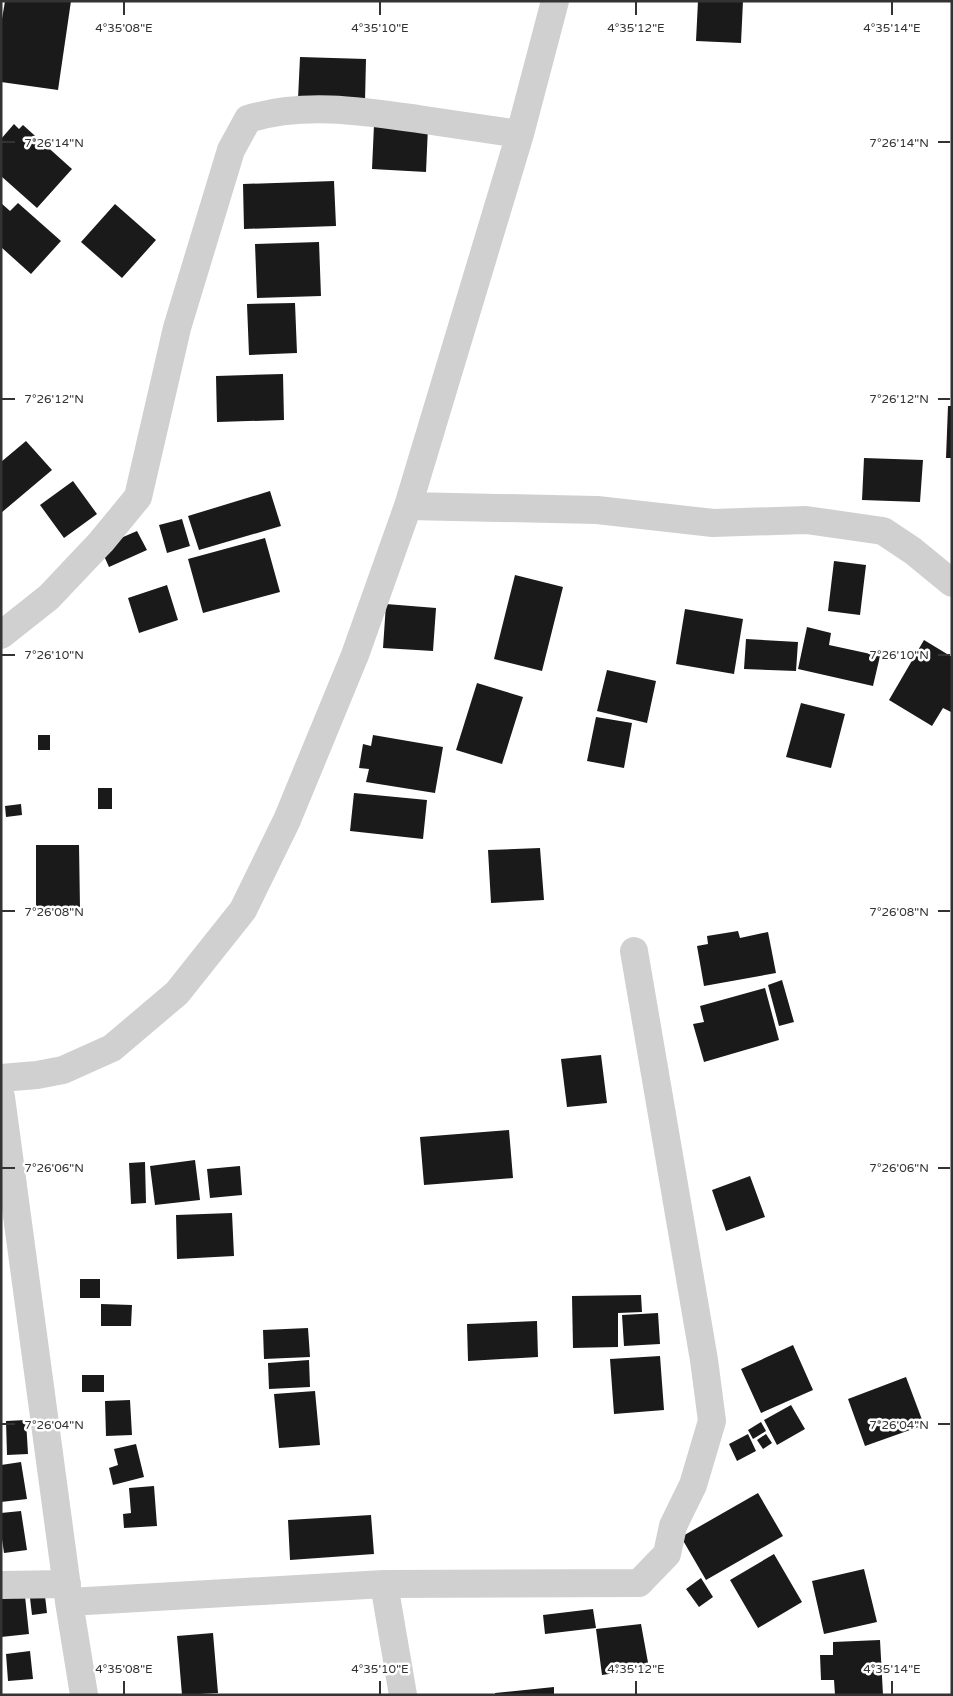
<svg xmlns="http://www.w3.org/2000/svg" width="953" height="1696" font-family="'Varela Round',sans-serif">
  <style>
    .building { fill: #1a1a1a }
    .lines { fill: none; stroke-linecap: round; stroke-linejoin: round }
    .minor { stroke: #d0d0d0; stroke-width: 28 }
    .ticks { fill: none; stroke: #333; stroke-width: 2 }
    .ticks-label { font-size: 12px; text-anchor: middle; fill: #333; stroke: #fff; stroke-width: 5; stroke-linejoin: round; paint-order: stroke }
  </style>
  <rect width="100%" height="100%" fill="#fff"/>
  <path class="building" d="M5 1H71L58 90 1 82V25Z
    M698 1H743L741 43 696 41Z
    M300 57 366 59 365 101 298 99Z
    M14 124 19 129 23 125 72 169 37 208 1 176V139Z
    M374 125 428 127 426 172 372 169Z
    M334 181 336 226 244 229 243 184Z
    M1 203 10 211 18 203 61 241 31 274 1 247Z
    M115 204 156 240 122 278 81 242Z
    M319 242 321 296 257 298 255 244Z
    M295 303 297 353 249 355 247 304Z
    M283 374 284 420 217 422 216 376Z
    M948 406H952V458H946Z
    M26 441 52 470 1 513V462Z
    M864 458 923 460 920 502 862 500Z
    M73 481 97 514 64 538 40 505Z
    M270 491 281 526 199 550 188 516Z
    M182 519 190 546 167 553 159 525Z
    M137 531 147 550 109 567 100 547Z
    M265 538 280 592 203 613 188 559Z
    M834 561 866 565 860 615 828 611Z
    M515 575 563 587 542 671 494 659Z
    M167 585 178 620 139 633 128 598Z
    M386 604 436 608 433 651 383 648Z
    M685 609 743 619 734 674 676 664Z
    M807 627 831 633 829 645 880 656 873 686 798 669Z
    M746 639 798 642 796 671 744 669Z
    M924 640 952 657V711L951 712 943 708 932 726 889 700Z
    M607 670 656 681 647 723 597 711Z
    M477 683 523 697 502 764 456 750Z
    M801 703 845 714 831 768 786 757Z
    M596 717 632 723 624 768 587 761Z
    M38 735H50V750H38Z
    M373 735 443 747 435 793 366 782 369 769 359 768 363 744 371 746Z
    M98 788H112V809H98Z
    M354 793 427 800 423 839 350 831Z
    M21 804 22 815 6 817 5 806Z
    M36 845H79L80 908H36Z
    M540 848 544 900 491 903 488 850Z
    M738 931 740 938 768 932 776 973 704 986 697 946 708 944 707 936Z
    M782 980 794 1022 779 1026 768 985Z
    M765 988 779 1040 704 1062 693 1024 704 1022 700 1006Z
    M601 1055 607 1103 567 1107 561 1059Z
    M509 1130 513 1178 424 1185 420 1137Z
    M195 1160 200 1200 155 1205 150 1166Z
    M145 1162 146 1203 131 1204 129 1163Z
    M240 1166 242 1195 210 1198 207 1169Z
    M750 1176 765 1217 726 1231 712 1190Z
    M232 1213 234 1256 177 1259 176 1215Z
    M80 1279H100V1298H80Z
    M641 1295 642 1312 618 1313V1347L573 1348 572 1296Z
    M101 1304 132 1305 131 1326H101Z
    M658 1313 660 1344 624 1346 622 1315Z
    M537 1321 538 1357 468 1361 467 1324Z
    M308 1328 310 1357 264 1359 263 1330Z
    M793 1345 813 1390 761 1413 741 1369Z
    M660 1356 664 1410 614 1414 610 1359Z
    M309 1360 310 1387 269 1389 268 1363Z
    M82 1375H104V1392H82Z
    M906 1377 924 1425 865 1446 848 1399Z
    M315 1391 320 1445 279 1448 274 1394Z
    M130 1400 132 1435 106 1436 105 1401Z
    M791 1405 805 1429 777 1445 764 1420Z
    M26 1420 28 1454 7 1455 6 1421Z
    M761 1422 766 1431 753 1439 748 1430Z
    M748 1434 756 1451 737 1461 729 1444Z
    M766 1434 772 1443 763 1449 757 1440Z
    M136 1444 144 1477 113 1485 109 1468 118 1465 114 1449Z
    M21 1462 27 1499 1 1502V1465Z
    M154 1486 157 1526 124 1528 123 1514 131 1513 129 1488Z
    M758 1493 783 1536 706 1580 681 1537Z
    M21 1511 27 1550 4 1553 1 1532V1513Z
    M371 1515 374 1554 290 1560 288 1520Z
    M774 1554 802 1602 758 1628 730 1580Z
    M864 1569 877 1622 824 1634 812 1581Z
    M701 1578 713 1597 699 1607 686 1589Z
    M25 1596 29 1634 1 1637V1599Z
    M45 1596 47 1613 32 1615 30 1598Z
    M593 1609 596 1628 545 1634 543 1615Z
    M641 1624 649 1668 602 1675 596 1629Z
    M213 1633 218 1693 182 1695 177 1636Z
    M880 1640 883 1695H835L834 1680H821L820 1655H833V1642Z
    M30 1651 33 1679 8 1681 6 1654Z
    M554 1687V1695H495V1693Z"/>
  <g class="lines">
    <path class="minor" d="M408 506 597 510 713 523 806 520 883 531 913 551 952 583
      M1 635 49 597 101 542 138 497 177 328 231 150 248 119C303 102 362 111 418 119 452 124 486 129 520 134
      M1 1078 37 1075 63 1070 112 1048 177 993 243 910 287 820 355 655 408 506 520 134 555 1
      M1 1097 69 1602 84 1695
      M384 1584 403 1695
      M1 1585 67 1584
      M69 1602 384 1584 639 1583 667 1554 673 1526 693 1485 712 1421 704 1360 634 951"/>
  </g>
  <path class="ticks" d="M124 2V15M380 2V15M636 2V15M892 2V15M2 142H15M938 142H950M2 399H15M938 399H950M2 655H15M938 655H950M2 911H15M938 911H950M2 1168H15M938 1168H950M2 1424H15M938 1424H950M124 1681V1694M380 1681V1694M636 1681V1694M892 1681V1694"/>
  <g class="ticks-label">
    <text x="124" y="32">4°35'08"E</text>
    <text x="380" y="32">4°35'10"E</text>
    <text x="636" y="32">4°35'12"E</text>
    <text x="892" y="32">4°35'14"E</text>
    <text x="54" y="147">7°26'14"N</text>
    <text x="899" y="147">7°26'14"N</text>
    <text x="54" y="403">7°26'12"N</text>
    <text x="899" y="403">7°26'12"N</text>
    <text x="54" y="659">7°26'10"N</text>
    <text x="899" y="659">7°26'10"N</text>
    <text x="54" y="916">7°26'08"N</text>
    <text x="899" y="916">7°26'08"N</text>
    <text x="54" y="1172">7°26'06"N</text>
    <text x="899" y="1172">7°26'06"N</text>
    <text x="54" y="1429">7°26'04"N</text>
    <text x="899" y="1429">7°26'04"N</text>
    <text x="124" y="1673">4°35'08"E</text>
    <text x="380" y="1673">4°35'10"E</text>
    <text x="636" y="1673">4°35'12"E</text>
    <text x="892" y="1673">4°35'14"E</text>
  </g>
  <rect width="953" height="1696" fill="none" stroke="#333333" stroke-width="5"/>
</svg>
